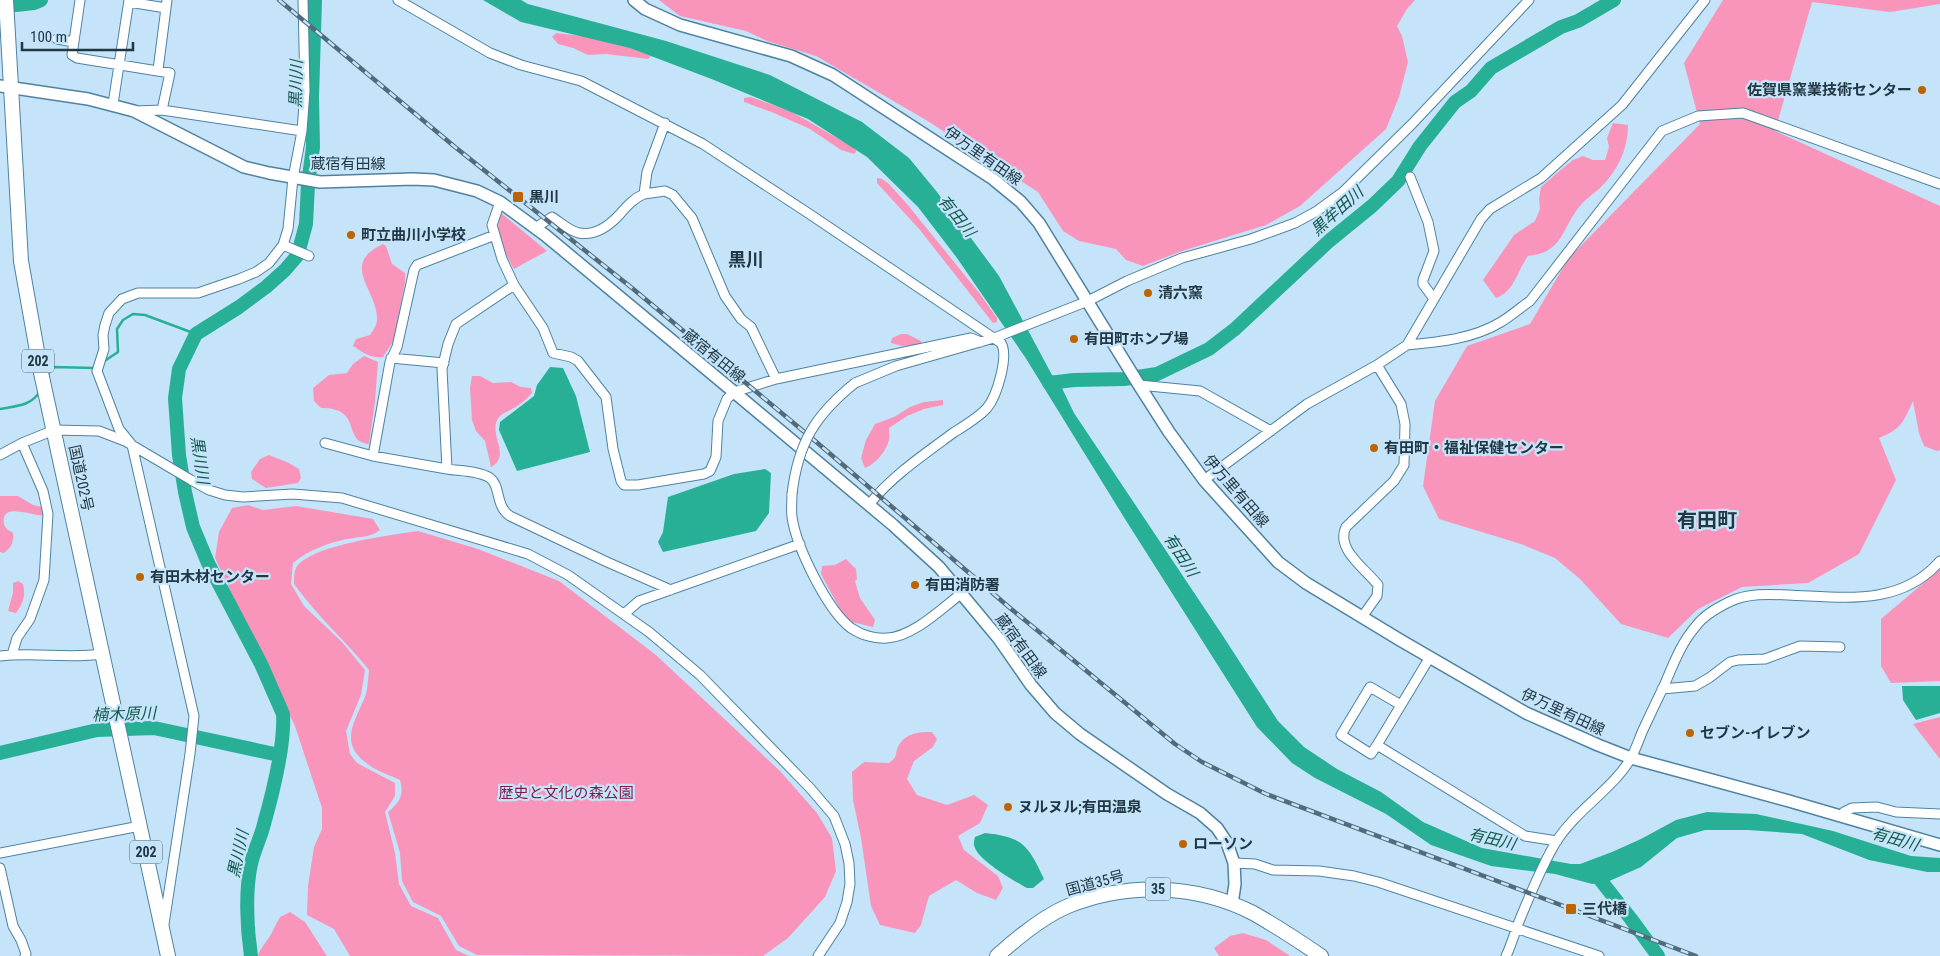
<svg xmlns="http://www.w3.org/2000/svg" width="1940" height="956" font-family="'Roboto Condensed','Noto Sans JP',sans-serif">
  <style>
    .green { fill: #f995bb }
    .water { fill: #27b096 }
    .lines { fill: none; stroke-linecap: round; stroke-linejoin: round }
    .stream { stroke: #27b096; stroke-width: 2.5 }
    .river { stroke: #27b096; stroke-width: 14 }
    .minor-casing { stroke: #4f82a1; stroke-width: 11 }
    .major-casing { stroke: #4f82a1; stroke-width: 14 }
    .highway-casing { stroke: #4f82a1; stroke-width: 16 }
    .minor { stroke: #fff; stroke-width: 9 }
    .major { stroke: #fff; stroke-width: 11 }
    .highway { stroke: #fff; stroke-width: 14 }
    .rail-casing { stroke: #526b7a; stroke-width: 4.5 }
    .rail { stroke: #c5e4f9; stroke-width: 2.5; stroke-dasharray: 8; stroke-linecap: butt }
    .minor-bridge-casing { stroke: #4f82a1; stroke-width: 11; stroke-linecap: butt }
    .minor-bridge { stroke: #fff; stroke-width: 9 }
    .poi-dot { fill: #bc6302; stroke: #c5e4f9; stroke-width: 2 }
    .labels { text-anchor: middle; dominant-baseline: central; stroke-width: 4.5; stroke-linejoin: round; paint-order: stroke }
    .shield { fill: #c5e4f9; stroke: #526b7a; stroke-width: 1 }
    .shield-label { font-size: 14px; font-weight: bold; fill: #213744 }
    .poi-label { font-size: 15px; font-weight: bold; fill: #213744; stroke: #c5e4f9; text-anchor: start }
    .street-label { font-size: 15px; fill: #213744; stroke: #c5e4f9 }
    .park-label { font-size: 15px; fill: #811b4c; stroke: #c5e4f9 }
    .water-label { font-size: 16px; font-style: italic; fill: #0f574a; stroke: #c5e4f9 }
    .quarter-label { font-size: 18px; font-weight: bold; fill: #213744; stroke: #c5e4f9 }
    .district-label { font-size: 20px; font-weight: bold; fill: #213744; stroke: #c5e4f9 }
  </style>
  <rect width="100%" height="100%" fill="#c5e4f9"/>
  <path class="green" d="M659 0H1415L1407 9 1397 26 1402 36 1408 62 1399 97 1386 129 1300 206 1266 225 1182 251 1143 266 1126 260 1116 249 1079 241 1063 231 1038 192 926 120 816 56 767 41 746 31 680 16Z
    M1723 0H1940V4L1890 12 1812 2 1775 131 1940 206V450L1937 451 1924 446 1919 433 1913 401C1903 423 1901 429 1879 438L1896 480 1859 554 1808 583 1742 587 1698 609 1668 638 1621 624 1580 579 1555 558 1521 544 1439 519 1423 486 1435 401 1467 346 1530 324 1568 259 1700 124 1684 63Z
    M556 33 608 39 652 55 648 59 606 54 588 55 573 48 558 44 552 37Z
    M751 97 790 111 855 148 856 152 854 154 841 150 810 129 774 113 744 102V98Z
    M1613 123 1628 125C1628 149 1618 170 1601 187 1592 195 1583 201 1576 211 1560 235 1561 252 1528 256 1517 271 1515 291 1496 298L1483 280 1514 235 1535 221 1540 209 1539 199 1541 187 1563 168 1573 160 1583 156 1593 160H1605L1609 147 1607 138Z
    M877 178 882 179 889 184 907 204 980 294 997 318V322L993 323 920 230 877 183Z
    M501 213 547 251 514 269C504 251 493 234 501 213Z
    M383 244 386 246 392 264 405 273V282L394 340 383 357C372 359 362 352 353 346L356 339 370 335C373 331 376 326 377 321 379 290 338 265 383 244Z
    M901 334H907L921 341V345L902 346 891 343 892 338Z
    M364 356 378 362 375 401 369 444C341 441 364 408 321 408L314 401 313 388 329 375 347 373 353 364Z
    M472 376H480L493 383 511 382 521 387 531 388 532 393C528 397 525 401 520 404 512 411 499 412 496 423 492 438 510 457 491 467L485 441 476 431 472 420 470 388Z
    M943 400V405L924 409 907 416 889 428C889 432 890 436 889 440 886 451 876 464 865 468L861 458 866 440 875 424 894 417 910 407 924 402Z
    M269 455 289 463 299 469 301 478 298 483 266 488 252 479 251 472 260 459Z
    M0 496H18L33 505 42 507 44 515C36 518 0 500 4 524 5 529 9 530 13 533 14 542 11 548 4 553L0 552Z
    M248 505 263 510 296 506 373 519 380 530C371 537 364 536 354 538 332 541 310 549 293 563L291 584 304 606 342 642 365 670 361 695 346 731 350 754 357 763 395 783V796L385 812 395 853 399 884 411 906 438 918 456 950 469 956H350L334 929 307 915 308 886 314 847 322 829V808L295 726 215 558 219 532 232 508Z
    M418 531 478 549 559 581 656 655 780 771 817 813 832 838 836 871 825 897 788 938 763 956 477 955 459 946 441 916 413 902 402 881 400 853 388 812C400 802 404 796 400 780 390 775 378 772 369 765 338 744 354 723 365 697 368 689 368 678 369 670 345 640 316 615 294 584 294 579 294 572 296 568 309 545 392 535 418 531Z
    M846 559 856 569 857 579 855 581 860 598 875 620 873 627 852 622 843 615 821 574 822 566 835 565Z
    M1940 569V681L1891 683 1881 666V619Z
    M18 581 23 584C26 596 23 603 16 613L8 611 13 593V583Z
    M1940 717V759L1913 724Z
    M932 732 937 739 933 747 914 761 907 779 917 795 947 805 974 795 988 805 980 823 958 836 964 850 998 876 1003 888 996 900 977 893 956 880 929 896 921 925 915 933 880 925 871 906 861 838 853 800 852 772 864 762 889 763C899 756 894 754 899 745 906 733 919 732 932 732Z
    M290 912 305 922 327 956H258L259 952 270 936 280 917Z
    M1243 933 1266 940 1290 956H1219L1214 948 1230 936Z"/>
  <path class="water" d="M483 0H521L528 4 666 41 770 75 862 122 909 158 937 192 999 276 1052 375 1059 378 1060 384 1074 413 1221 633 1278 721 1304 747 1337 769 1381 792 1423 822 1482 848 1571 864H1580L1612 852 1641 839 1676 820 1707 812 1756 814 1833 831 1911 856 1940 858V872H1927L1869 860 1802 834 1748 830H1705L1677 838 1641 867 1607 882 1592 884 1555 874 1491 866 1431 845 1386 814 1315 778 1292 763 1257 727 1125 519 1025 357 957 258 918 207 867 157 808 119 714 80 630 48 521 22Z
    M550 367 563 368 576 396 590 452 517 471 499 430 500 422 534 396 537 385Z
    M765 469 771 473 769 513 756 531 663 552 658 542 663 532 668 497 734 474Z
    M1902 686H1940V713L1916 720 1903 700Z
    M985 833C1023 837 1028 845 1044 879L1033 888H1027C1014 881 980 861 975 848 973 844 974 841 975 837Z"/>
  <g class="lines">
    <path class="stream" d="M103 362 118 352 117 329 123 320 133 314 145 315 196 334
      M48 375 52 367 95 368
      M0 409C15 406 32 406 40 391"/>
    <path class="river" d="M16 5 34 3 41 0
      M1049 383 1074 380 1124 379 1157 374 1209 349 1235 329 1329 241 1372 206 1398 181 1420 146 1455 102 1471 91 1491 68 1561 27 1578 21 1614 0
      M0 753 97 730 154 728 279 755
      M1590 870 1598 877 1631 919 1658 956
      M251 956C247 929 245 891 251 864 254 850 261 837 264 824 273 792 285 746 283 714L261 664 208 563 193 527 185 492 179 455 175 398 179 369 196 334 239 307 266 287 285 270 297 256 299 250 306 224 308 184 313 147 312 97 315 0"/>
    <defs>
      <path id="minor" d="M80 0 72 55 77 58 170 73 162 110
        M398 0 490 53 521 65 581 81 703 144 808 213 1001 343C1009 356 997 396 987 408 978 418 964 426 953 433 926 453 889 478 869 505
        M129 2 166 8
        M57 39 74 42
        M158 70 167 0
        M113 104 129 0
        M135 111 162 110 302 131
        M1410 177 1428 222 1434 251 1423 280V284L1434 299
        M644 194 665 191 673 195 692 218 725 296 741 319 751 327 776 379
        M535 228 552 217C560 222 569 231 579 233 595 236 610 225 620 214 627 206 634 198 644 194L647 172 665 123
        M283 245 309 256
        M514 285 543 328 553 353 571 357 578 361 606 397 613 449 621 481 624 485H638L704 474 710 471 716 457 718 421 727 399 734 392 776 379 971 338 981 342
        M1407 345C1439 342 1473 339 1501 322 1511 316 1520 308 1530 301L1662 131 1698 116 1743 113 1940 184
        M391 358 444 363
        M855 383 896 366 994 338 1088 301 1127 281 1182 258 1251 239 1295 223 1317 211 1343 192 1412 124 1529 0
        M1139 385 1200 391 1271 431
        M325 443 373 456 447 469 442 369 448 344 456 324 514 285 502 259 492 225 500 202
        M0 455 22 443 54 430 99 431 125 441 191 480 209 490 225 495 243 497 293 494 342 498 528 554 568 575 649 632 700 675 810 788 834 816 845 844 849 863 850 884 847 902 840 923 818 956
        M373 456 390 362 397 347 414 270 417 265 495 235
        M447 469C459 471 480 471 490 478 501 486 495 506 510 516L607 562 671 590
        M1204 480 1307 404 1377 365 1407 345 1481 219 1490 209 1541 178 1622 105 1705 0
        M792 494C792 502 791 509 792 517 796 546 827 610 851 628 861 635 875 639 887 638 913 637 942 608 962 593
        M624 614 639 601 800 544
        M1362 617 1377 596 1378 585C1366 569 1335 549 1346 527L1394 481 1404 465 1405 424 1401 404 1377 365
        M12 655 17 638 30 619 44 580 48 514 43 491 22 443
        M0 656C34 652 68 659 102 654
        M1430 657 1377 745 1525 836 1557 841
        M1662 689 1695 686 1709 678 1730 662 1738 660 1765 659 1800 646 1840 647
        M1377 745 1371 754 1341 735 1370 687 1401 705
        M1842 816 1844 812 1852 808 1877 807 1896 812 1940 814
        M0 853 140 826
        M1234 863 1255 864 1273 870 1319 871 1354 876 1378 882 1599 956
        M0 868 13 926 21 940 26 954 25 956
        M164 924 190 754 194 716 132 445 119 429 97 371 104 349 103 335 105 325 109 313 122 299 138 293H198L239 279 256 272 269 263 283 245 288 229 293 178 302 131 305 91 303 0
        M1506 956C1511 946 1514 935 1518 924 1529 897 1541 867 1556 842 1576 810 1614 788 1631 758 1636 749 1639 739 1643 730 1650 715 1657 700 1664 686 1673 665 1681 643 1696 626 1704 615 1717 608 1729 602 1747 593 1769 594 1788 595 1843 597 1900 607 1940 561"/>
      <path id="major" d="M634 0 645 9 680 25 791 56 833 75 993 179 1021 202 1039 223 1139 385 1169 432 1204 480 1278 562 1306 583 1400 640 1526 713 1598 745 1631 758 1789 801 1940 845
        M0 86 88 99 134 111 244 167 269 173 320 182 413 179 434 180 477 191 500 202 545 235 734 392 893 525 939 567 999 639 1031 685 1055 713 1080 734 1167 794 1200 813 1217 828 1227 843 1234 863 1235 884 1232 904"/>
      <path id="highway" d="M6 0 21 261 40 368 168 956
        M997 956C1018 937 1042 917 1068 906 1127 882 1196 884 1253 913 1276 926 1299 941 1321 956"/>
    </defs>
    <use href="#minor" class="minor-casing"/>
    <use href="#major" class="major-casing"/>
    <use href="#highway" class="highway-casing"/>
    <use href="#minor" class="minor"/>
    <use href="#major" class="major"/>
    <use href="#highway" class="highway"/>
    <defs>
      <path id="rail" d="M279 0 455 147 632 288 814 440 1010 608 1175 744 1202 762 1266 794 1696 956"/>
    </defs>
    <use href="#rail" class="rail-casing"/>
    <use href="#rail" class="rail"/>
    <defs>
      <path id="minor-bridge" d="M792 494C798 443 815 415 855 383"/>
    </defs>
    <use href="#minor-bridge" class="minor-bridge-casing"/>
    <use href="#minor-bridge" class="minor-bridge"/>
  </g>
  <g class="poi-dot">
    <circle cx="1922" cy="90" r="5"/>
    <rect x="512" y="191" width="12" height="12" rx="2.5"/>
    <circle cx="351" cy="235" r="5"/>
    <circle cx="1148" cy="293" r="5"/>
    <circle cx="1074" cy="339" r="5"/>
    <circle cx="1374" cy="448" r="5"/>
    <circle cx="140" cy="577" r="5"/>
    <circle cx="915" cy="585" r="5"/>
    <circle cx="1690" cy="733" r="5"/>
    <circle cx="1008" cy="807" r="5"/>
    <circle cx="1183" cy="844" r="5"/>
    <rect x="1565" y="903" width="12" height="12" rx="2.5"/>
  </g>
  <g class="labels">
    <g class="shield">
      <rect x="22" y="349.5" width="32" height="23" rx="4"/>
      <rect x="130" y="840.5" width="32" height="23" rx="4"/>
      <rect x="1145.5" y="877.5" width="25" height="23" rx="4"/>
    </g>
    <g class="shield-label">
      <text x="38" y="361">202</text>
      <text x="146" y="852">202</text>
      <text x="1158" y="889">35</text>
    </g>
    <g class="poi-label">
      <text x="1912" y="90" text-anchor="end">佐賀県窯業技術センター</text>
      <text x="529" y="197">黒川</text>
      <text x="361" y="235">町立曲川小学校</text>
      <text x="1158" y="293">清六窯</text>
      <text x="1084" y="339">有田町ホンプ場</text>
      <text x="1384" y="448">有田町・福祉保健センター</text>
      <text x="150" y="577">有田木材センター</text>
      <text x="925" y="585">有田消防署</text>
      <text x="1700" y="733">セブン-イレブン</text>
      <text x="1018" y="807">ヌルヌル;有田温泉</text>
      <text x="1193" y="844">ローソン</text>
      <text x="1582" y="909">三代橋</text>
    </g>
    <g class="street-label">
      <text transform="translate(983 156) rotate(35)">伊万里有田線</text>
      <text x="348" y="164">蔵宿有田線</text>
      <text transform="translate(714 356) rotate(39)">蔵宿有田線</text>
      <text transform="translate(81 478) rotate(78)">国道202号</text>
      <text transform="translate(1236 491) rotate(49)">伊万里有田線</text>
      <text transform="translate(1021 646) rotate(54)">蔵宿有田線</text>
      <text transform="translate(1563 712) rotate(25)">伊万里有田線</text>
      <text transform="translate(1095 883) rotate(-15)">国道35号</text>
    </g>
    <g class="park-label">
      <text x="566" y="793">歴史と文化の森公園</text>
    </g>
    <g class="water-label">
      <text transform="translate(296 84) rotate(-89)">黒川川</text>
      <text transform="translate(1337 211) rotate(-42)">黒牟田川</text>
      <text transform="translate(957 216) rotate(51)">有田川</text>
      <text transform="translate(200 460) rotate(82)">黒川川</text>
      <text transform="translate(1181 555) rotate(57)">有田川</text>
      <text transform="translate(124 714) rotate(-2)">楠木原川</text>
      <text transform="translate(1492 839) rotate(13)">有田川</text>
      <text transform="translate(1895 839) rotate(16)">有田川</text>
      <text transform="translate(238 854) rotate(-78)">黒川川</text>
    </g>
    <g class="quarter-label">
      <text x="746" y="259">黒川</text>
    </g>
    <g class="district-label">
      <text x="1707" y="520">有田町</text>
    </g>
  </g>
  <path d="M22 42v8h111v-8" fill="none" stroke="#213744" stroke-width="2.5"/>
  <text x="30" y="42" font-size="15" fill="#213744" stroke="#c5e4f9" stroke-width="4" paint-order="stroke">100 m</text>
</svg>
